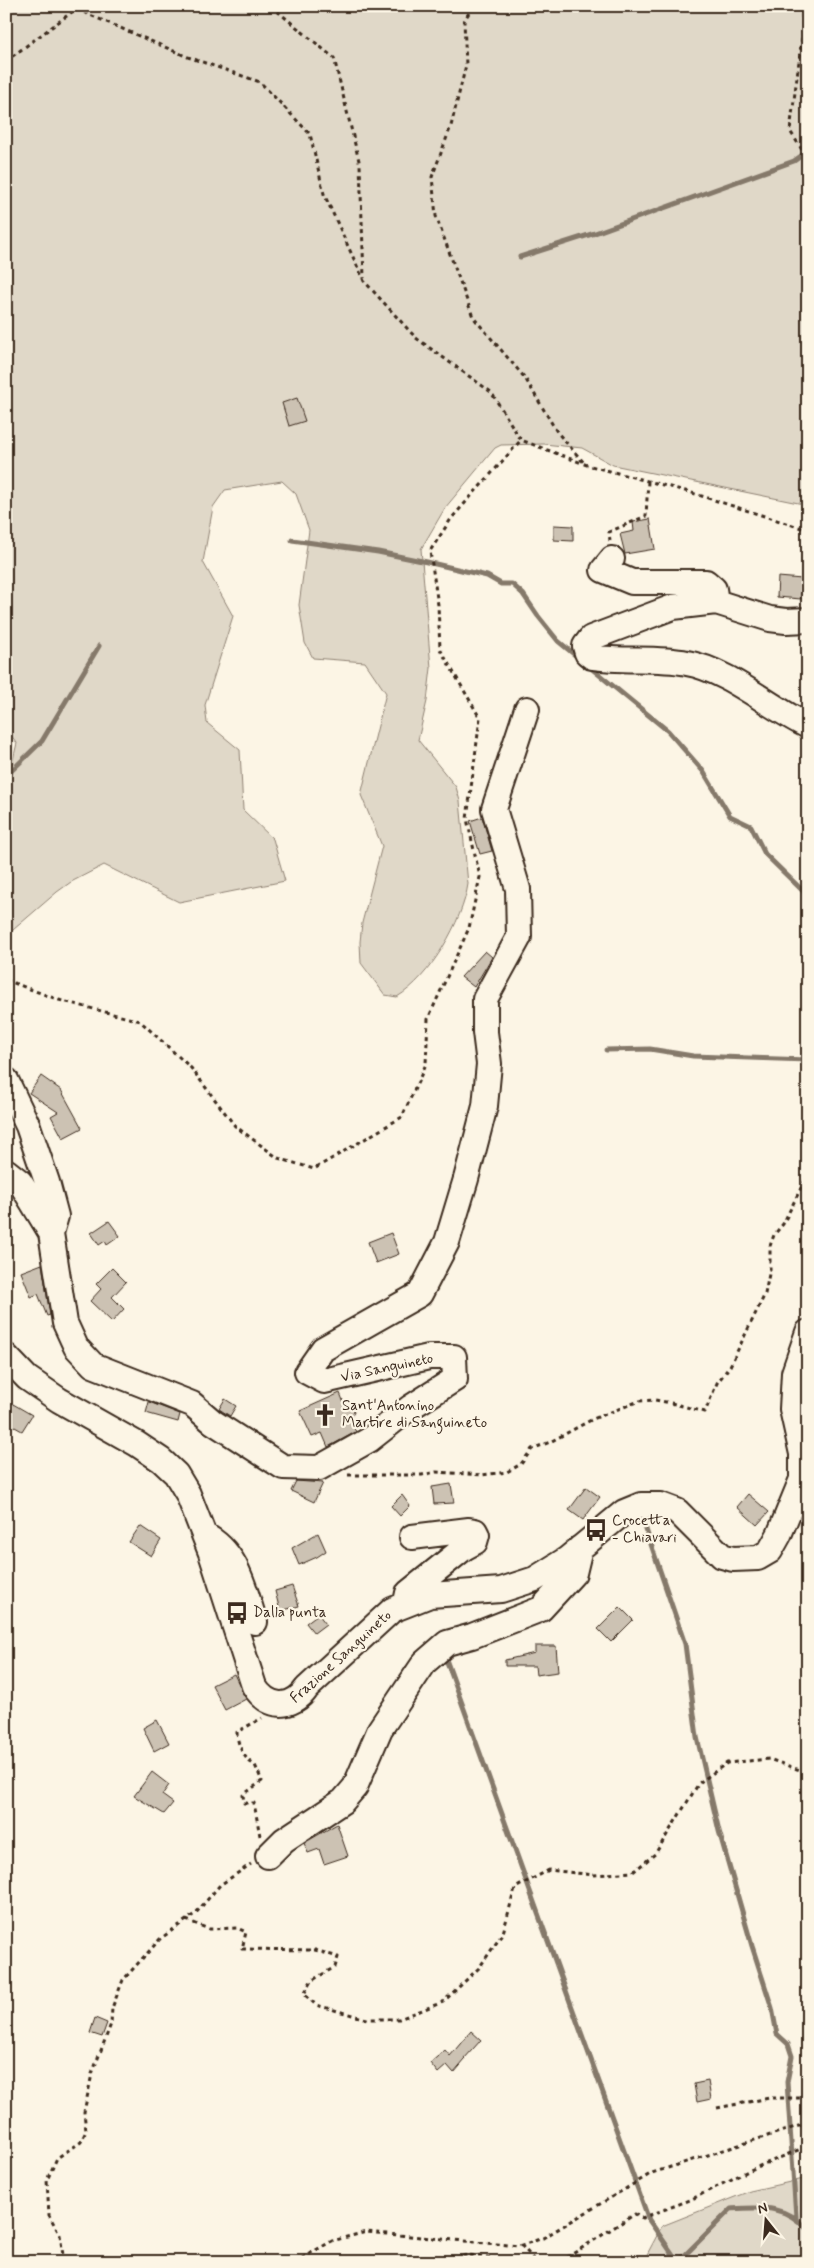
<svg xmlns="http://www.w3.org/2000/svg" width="814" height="2268" font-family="Mynerve,sans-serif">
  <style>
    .green { fill: #e0d8c8; stroke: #8e8173 }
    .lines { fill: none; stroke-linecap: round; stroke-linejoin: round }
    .stream { stroke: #85796b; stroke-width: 5 }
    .building { fill: #ccc2b3; stroke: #3b2a1e }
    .minor-casing { stroke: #3b2a1e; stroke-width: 28 }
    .path { stroke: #3b2a1e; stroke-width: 3; stroke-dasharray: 4 4; stroke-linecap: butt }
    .minor { stroke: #fcf5e5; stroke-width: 24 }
    .labels { text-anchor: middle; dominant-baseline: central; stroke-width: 4.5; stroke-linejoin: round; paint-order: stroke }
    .street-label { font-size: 15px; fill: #3b2a1e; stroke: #fcf5e5 }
    .poi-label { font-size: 15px; fill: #3b2a1e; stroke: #fcf5e5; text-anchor: start }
  </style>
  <rect width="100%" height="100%" fill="#fcf5e5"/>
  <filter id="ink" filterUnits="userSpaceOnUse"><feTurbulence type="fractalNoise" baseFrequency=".02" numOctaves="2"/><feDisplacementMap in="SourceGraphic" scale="10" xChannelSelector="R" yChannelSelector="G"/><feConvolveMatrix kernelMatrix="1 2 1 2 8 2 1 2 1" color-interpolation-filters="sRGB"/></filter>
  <g filter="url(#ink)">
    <path class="green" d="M6 6H808V505L613 465 582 448 544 444 501 445 495 448 445 508 421 549 431 668 427 701 418 740 456 787 460 801 468 884C463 920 430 978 397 997L385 995 361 963 360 942 362 923 382 846 361 795 386 693 365 662 313 658 305 643 299 605 309 530 296 494 282 481 225 490 213 507 203 562 233 616 205 705 207 723 240 750 243 810 273 839 285 881 179 902 104 865 71 882 57 892 6 936V770L12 764 17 743 6 729Z
      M808 2178V2262H643L662 2226 750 2191Z"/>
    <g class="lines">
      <path class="stream" d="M520 257 595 233 794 161 808 151
        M292 540 378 552 427 562 487 576 501 584H512L523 594 538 616 558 641 668 731 703 771 730 816 751 826 765 854 803 891 808 899
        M6 776 42 741 99 646
        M606 1050 650 1049 693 1056 808 1060
        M640 1512 685 1644 697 1737 719 1831 752 1946 772 2008 777 2034 788 2044 792 2056 787 2082 796 2217
        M447 1662 649 2220 678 2262
        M678 2262 731 2209C763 2207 785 2205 808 2230"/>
    </g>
    <path class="building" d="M297 398 305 421 289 426 282 403Z
      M650 519 655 549 625 554 620 534 634 531 633 522Z
      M554 525 573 526V541L554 540Z
      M778 577 802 579 801 599 777 597Z
      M482 817 492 851 480 854 470 821Z
      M485 951 492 957 474 987 461 977Z
      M41 1076 61 1090 82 1128 63 1138 51 1116 58 1112 29 1093Z
      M109 1221 120 1236 107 1245 105 1241 99 1245 91 1233Z
      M391 1233 399 1254 376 1263 368 1242Z
      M42 1264 50 1315 47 1316 38 1294 31 1297 21 1272Z
      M112 1268 126 1282 112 1297 124 1309 112 1322 90 1301 101 1289 96 1284Z
      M340 1393 344 1403 352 1406 354 1412 350 1420 356 1432 328 1447 322 1433 312 1437 300 1411Z
      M225 1399 236 1406 230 1416 219 1409Z
      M149 1402 180 1414 178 1422 146 1413Z
      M13 1404 32 1415 22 1431 6 1422V1415Z
      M296 1481 323 1483 314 1502 291 1491Z
      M451 1484 454 1503 434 1504 432 1487Z
      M586 1487 600 1497 583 1520 569 1510Z
      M748 1494 769 1512 757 1525 737 1507Z
      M402 1495 410 1506 400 1516 391 1506Z
      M140 1526 161 1540 151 1556 129 1542Z
      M318 1533 326 1551 317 1557 299 1565 292 1548Z
      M292 1586 299 1606 280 1611 275 1591Z
      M620 1607 633 1620 611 1642 598 1629Z
      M318 1614 326 1624 314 1633 306 1623Z
      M535 1646H556L558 1672 536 1675 535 1666H505V1660L535 1653Z
      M234 1674 246 1699 225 1710 212 1685Z
      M157 1720 169 1743 154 1751 143 1728Z
      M152 1772 169 1785 162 1795 173 1803 164 1814 134 1796Z
      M337 1824 348 1856 324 1864 319 1849 308 1853 304 1843Z
      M95 2018 107 2023 102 2037 90 2033Z
      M471 2031 481 2040 464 2059 465 2060 454 2073 447 2065 438 2073 430 2063 445 2050 450 2056Z
      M708 2081 711 2099 697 2102 694 2084Z"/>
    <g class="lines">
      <defs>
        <path id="minor" d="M612 559 603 570 632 582H706L714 589 716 602
          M808 620 786 621 770 619 716 602 673 607 591 638 585 646 587 653 592 657C623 662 656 657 687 663 728 670 770 708 808 726
          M6 1080 28 1126 47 1182 56 1216 51 1233
          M6 1171 20 1182 51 1233 65 1323 76 1347 93 1365 192 1404 213 1422 283 1467 319 1468 369 1440 411 1407 455 1379 454 1357H429L324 1381 307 1372 323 1349 420 1294 447 1242 466 1179 485 1106 489 1064 485 1032V999L519 937 518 889 494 809 527 709
          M6 1356 27 1378 59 1400 137 1444 161 1460 176 1474 188 1494 211 1553 254 1686C268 1709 292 1710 307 1688L392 1610 430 1595 501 1590 535 1579 567 1559 624 1512 641 1505H661L677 1511 722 1556 733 1559 758 1558 770 1551 779 1535 802 1479V1454L792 1409 794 1373 808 1332
          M204 1535C238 1552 244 1589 255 1622
          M406 1602 408 1593 464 1548 475 1542 477 1535 475 1531 469 1530 412 1537
          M268 1856 284 1840 343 1801 355 1787 380 1729 425 1662 447 1643 472 1636 541 1609 574 1573 580 1548"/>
      </defs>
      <use href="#minor" class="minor-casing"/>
      <path class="path" d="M271 6 334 58 360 165 364 278
        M473 6 464 21 466 65 451 126 432 177 436 216 473 317 525 378 557 432 586 465
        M801 6 803 30 790 131 808 159
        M6 61 76 9 188 57 260 82 310 134 324 194 364 281 416 338 491 392 521 440 587 465 689 492 808 530
        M610 541 609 532 646 516 648 481
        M6 980 59 1000 140 1021 191 1068 235 1126 278 1158 314 1169 402 1117 426 1064 428 1019 469 928 480 877 467 819 480 718 440 649 438 605 430 551 451 519 521 440
        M348 1475H422L436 1472 482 1475 507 1472 521 1464 532 1449 550 1442 593 1419 639 1401 655 1400 671 1403 705 1412 717 1383 730 1366 765 1294 770 1269V1246L774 1235 783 1224 808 1174
        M260 1836 254 1803H244L243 1795 262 1781 255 1765C244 1760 237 1744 237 1732L262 1718
        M186 1920 209 1929 237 1928 246 1932 242 1949 315 1950 338 1957 335 1967 311 1981 304 1994 316 2005 367 2019H399L443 2002 479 1968 503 1933 515 1888 549 1870 594 1875 633 1872 655 1854 699 1783 727 1763 769 1759 808 1773
        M717 2108 769 2098H808
        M521 2245 536 2262
        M64 2262 60 2235 49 2215 47 2180 57 2158 81 2142 86 2131 84 2112 92 2074 111 2024 112 2008 123 1980 160 1939 196 1913 220 1885 251 1864
        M295 2262 332 2241 366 2232 519 2246 543 2238 652 2173 808 2123
        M439 2262 468 2255 514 2262
        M560 2262 635 2214 642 2218 690 2200 750 2170 808 2146"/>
      <use href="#minor" class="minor"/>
    </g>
  </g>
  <defs>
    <symbol id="church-bare" viewBox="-9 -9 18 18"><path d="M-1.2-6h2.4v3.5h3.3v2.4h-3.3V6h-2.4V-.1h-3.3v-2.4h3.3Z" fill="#3b2a1e" stroke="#fcf5e5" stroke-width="2.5" paint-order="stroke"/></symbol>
    <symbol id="bus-bare" viewBox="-9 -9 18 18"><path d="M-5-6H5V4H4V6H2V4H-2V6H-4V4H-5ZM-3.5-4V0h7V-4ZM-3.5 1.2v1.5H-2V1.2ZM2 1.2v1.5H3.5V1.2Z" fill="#3b2a1e" stroke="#fcf5e5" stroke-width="2.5" paint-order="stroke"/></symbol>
  </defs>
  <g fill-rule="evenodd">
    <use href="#church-bare" x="309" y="1399" width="32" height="32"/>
    <use href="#bus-bare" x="580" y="1514" width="32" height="32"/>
    <use href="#bus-bare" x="221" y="1597" width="32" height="32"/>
  </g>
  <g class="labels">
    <g class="street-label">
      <text transform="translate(387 1368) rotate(-12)">Via Sanguineto</text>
      <text transform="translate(341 1657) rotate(-42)">Frazione Sanguineto</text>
    </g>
    <g class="poi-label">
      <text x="342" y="1406">Sant'Antonino<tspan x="342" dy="17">Martire di Sanguineto</tspan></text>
      <text x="612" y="1521">Crocetta<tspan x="612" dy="17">- Chiavari</tspan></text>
      <text x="253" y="1613">Dalla punta</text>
    </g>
  </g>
  <rect width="814" height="2268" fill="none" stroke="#fcf5e5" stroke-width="25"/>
  <rect x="12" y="12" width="789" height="2243" fill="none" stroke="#3b2a1e" stroke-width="2" filter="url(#ink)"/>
  <g transform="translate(766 2220) rotate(343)" stroke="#fcf5e5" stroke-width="4" paint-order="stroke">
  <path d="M0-4L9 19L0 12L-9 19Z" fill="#3b2a1e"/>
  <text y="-8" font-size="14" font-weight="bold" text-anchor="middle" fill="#3b2a1e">N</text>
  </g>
</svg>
